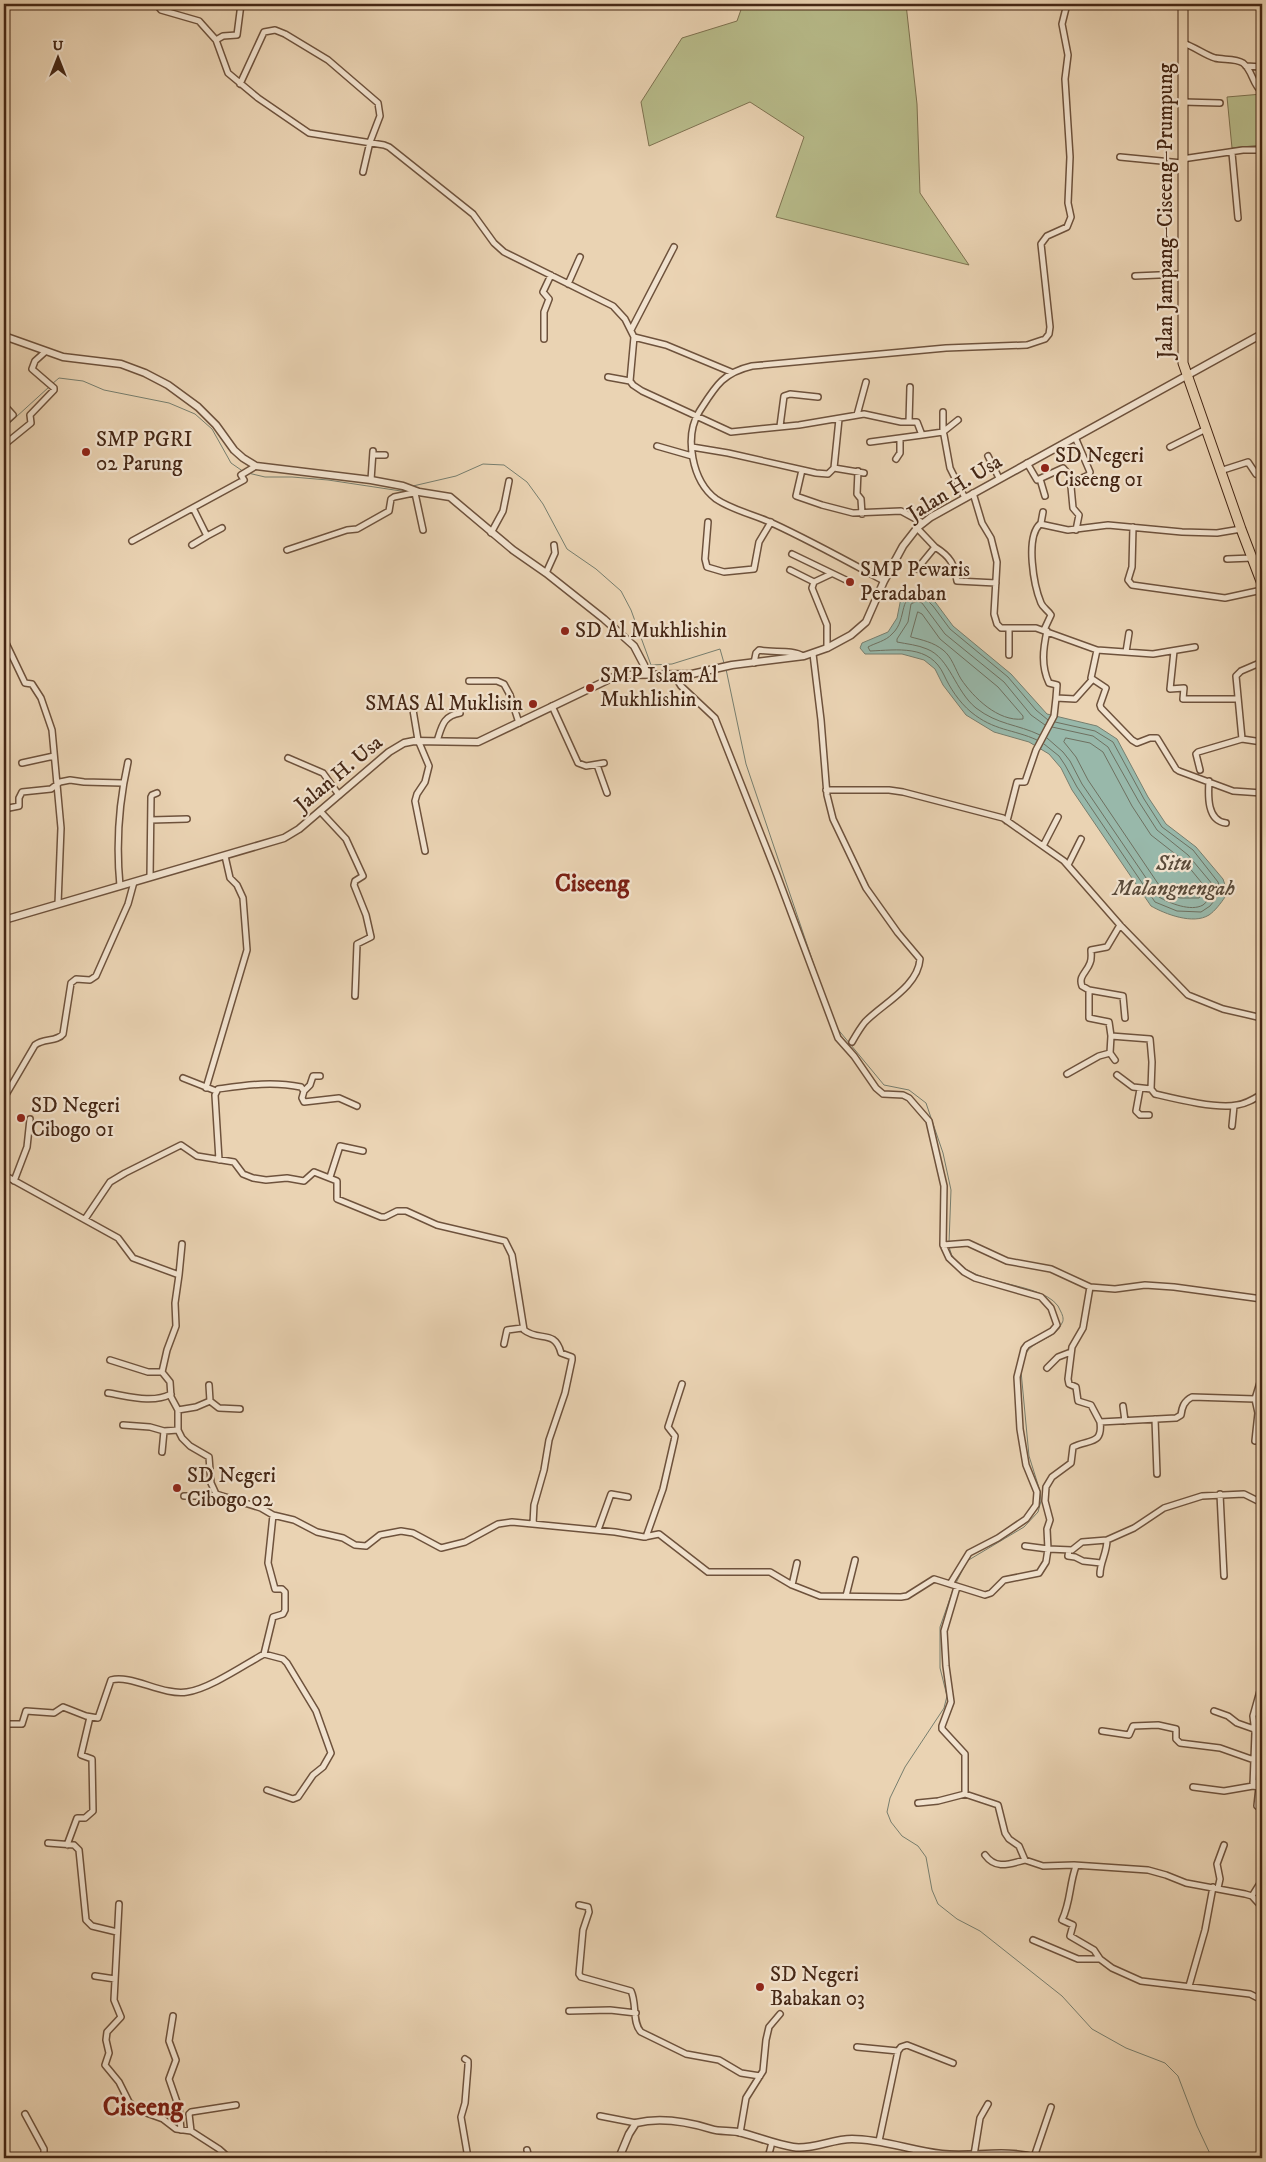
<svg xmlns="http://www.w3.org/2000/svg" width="1266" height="2162" font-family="'IM FELL DW Pica',serif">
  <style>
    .green { fill: #b8bc8b; stroke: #7e7250 }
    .water { fill: #98b8aa; stroke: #777e6e }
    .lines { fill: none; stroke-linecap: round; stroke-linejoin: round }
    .shore { stroke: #6e7060; stroke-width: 1 }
    .stream { stroke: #777e6e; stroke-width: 1 }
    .minor-casing { stroke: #6e523c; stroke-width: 8 }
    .tertiary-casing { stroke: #6e523c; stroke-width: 9 }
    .primary-casing { stroke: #452715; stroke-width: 11 }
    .minor { stroke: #f1e2ce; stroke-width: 5 }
    .tertiary { stroke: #f1e2ce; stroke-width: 6 }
    .primary { stroke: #ead3b3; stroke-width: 9 }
    .poi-dot { fill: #8f2418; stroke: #f1e2ce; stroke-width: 2 }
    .labels { text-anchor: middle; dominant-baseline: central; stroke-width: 4.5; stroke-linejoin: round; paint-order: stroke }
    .street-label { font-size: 21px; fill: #452715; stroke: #f1e2ce }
    .poi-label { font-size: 21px; fill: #452715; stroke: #f1e2ce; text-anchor: start }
    .water-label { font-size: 22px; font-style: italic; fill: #5a4b3a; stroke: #f1e2ce }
    .quarter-label { font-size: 24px; font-weight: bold; fill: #7a1f14; stroke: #f1e2ce }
    .district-label { font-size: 26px; font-weight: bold; fill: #7a1f14; stroke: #f1e2ce }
  </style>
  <rect width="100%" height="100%" fill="#ead3b3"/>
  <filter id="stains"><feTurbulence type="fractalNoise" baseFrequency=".004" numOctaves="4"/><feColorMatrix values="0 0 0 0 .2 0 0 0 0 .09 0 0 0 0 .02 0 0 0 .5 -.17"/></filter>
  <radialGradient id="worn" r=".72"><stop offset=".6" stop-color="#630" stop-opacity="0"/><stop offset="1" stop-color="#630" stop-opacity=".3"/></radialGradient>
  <path class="green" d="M743 4H906L917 104 920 193 969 265 776 217 804 137 750 102 649 146 641 102 682 38 737 21Z
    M1262 94V145L1232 148 1227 97Z"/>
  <path class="water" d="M917 590 925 591 930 595 953 626 1011 674 1047 714 1097 726 1117 739 1148 797 1166 824 1196 847 1223 879 1226 888 1225 897C1221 903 1215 911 1209 915 1193 925 1165 914 1151 906L1072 790 1061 768 1049 754 1029 742 994 732 966 715 943 685 935 669 924 660 902 654H865L860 648 862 643 888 632 897 618 901 598 907 592Z"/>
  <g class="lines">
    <path class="shore" d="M918 612 922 614 940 639 998 687 1023 716V719C998 722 973 697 961 679 955 669 952 657 943 650 933 642 922 640 911 637Z
      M1040 735C1017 724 998 725 976 708 955 691 950 658 927 649 918 645 907 644 897 642V639L908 622 911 604 917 601 922 603 945 634 1004 682 1031 715 1045 725
      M1047 738 1063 752 1070 761 1082 784 1159 897C1169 903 1191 912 1203 905 1207 902 1211 896 1214 892L1213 885 1188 855 1157 830 1139 802 1108 747 1093 736 1052 727
      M1066 738 1090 743 1103 752 1132 806 1151 835 1183 860 1206 888 1199 898H1180L1163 891 1088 780 1076 757 1064 742Z
      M1037 740C1013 729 994 731 971 712 959 702 950 688 944 675 930 644 897 650 870 651L868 647C875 643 886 641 892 634 909 619 896 591 923 596L933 606 950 629 1008 677 1036 710 1048 720
      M1044 744 1059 756 1065 765 1077 787 1155 902 1177 911 1201 912 1210 906 1221 892 1218 882 1193 850 1162 827 1144 799 1113 742 1095 731 1055 722"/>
    <path class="stream" d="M52 384 59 378 83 381 104 390 169 403 195 414 212 429 231 463 244 472
      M4 428 49 387
      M248 473 265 477H292L328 480 401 491 405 490
      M413 486 456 476 483 464 504 465 527 482 543 504 567 549 596 569 621 591 631 610 651 665 672 664 720 649 724 663
      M726 669 746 764 817 974
      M836 1027 884 1085 909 1090 926 1103 943 1153 951 1190 949 1243
      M949 1247C957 1291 1050 1277 1061 1312 1063 1316 1064 1320 1062 1323 1056 1340 1032 1339 1025 1355
      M956 1583 967 1561 1024 1527 1038 1512 1041 1501 1040 1491 1029 1456 1021 1371
      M954 1587 940 1627V1668L947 1696 944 1708 905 1767 890 1798 887 1812 891 1822 902 1836 918 1846 926 1857 932 1890 938 1904 957 1919 980 1931 1062 1996 1092 2029 1126 2048 1165 2063 1178 2076 1197 2126 1212 2158"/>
    <defs>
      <path id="minor" d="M156 4 161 10 199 21 216 40 228 73 258 98 309 133 384 145 389 147 473 214 494 243 504 252 613 306 625 319 634 337 630 381 633 385 642 391 731 432 799 425 864 414 901 422H917L922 435 943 432 944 435 950 468 965 498
        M216 40 223 36 237 35 241 4
        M1183 43C1195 47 1205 55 1215 58 1223 60 1236 58 1243 63 1253 71 1252 84 1262 92
        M1246 66 1262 67
        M240 84 264 32 275 30 285 34 328 60 378 103 380 116 370 142 363 172
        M1183 102 1220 103
        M1232 153 1238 218
        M1120 157 1182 163
        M1182 159 1243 150H1262
        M1135 276 1182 274
        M568 284 580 257
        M631 330 674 247
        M634 337 666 345 731 372
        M544 339V312L549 299 543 292 551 275
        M608 377 630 381
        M4 405 13 415 4 423
        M857 415 866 382
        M909 422 910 387
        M780 426 784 396 790 394 818 397
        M943 432V412
        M943 432 958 420
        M1075 437 1090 472 1089 475 1082 478
        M870 442 922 435
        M4 445 31 423 30 415 54 390V388L32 369 35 361 45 352
        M657 446 692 456
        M692 447 728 453 816 473 828 474 834 468 864 473
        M1170 447 1206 429
        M373 455H385
        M988 456 999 478
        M896 459 900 453V438
        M1027 463 1037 480 1063 468 1070 476 1073 508 1079 515 1076 530
        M834 468 839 419
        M802 470 796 496 822 505 853 513 901 511 923 523
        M858 471 857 494 861 499 862 514
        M1220 471 1248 462 1256 474
        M1040 479 1045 496
        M371 480 373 451
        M415 493 423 530
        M973 493 982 523 991 538 997 562 994 614 997 624 1001 628H1036L1097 650 1153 654 1195 647
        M708 522 705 559 707 567 724 572 754 569 759 542 771 522
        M1041 523 1043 512
        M1133 527 1132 567 1128 580 1132 585 1225 598 1262 590
        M917 528 935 547 917 569
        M491 533 503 511 509 481
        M207 536 222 528
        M132 541 244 480 241 475 256 466
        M192 545 207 536 193 508
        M935 547C951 557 954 564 957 581L996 583
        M287 550 347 530 357 529 389 511 391 499 394 497 418 492
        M792 554 846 580
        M1227 559 1252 558
        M790 570 814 582
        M546 573 555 553 554 545
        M884 581C847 561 811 541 772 523 755 515 732 510 716 499 692 481 684 437 699 412 715 387 722 373 752 366L946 348 1027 345 1045 339 1049 334 1050 327 1041 244 1047 236 1067 227 1071 217 1068 203 1070 157 1065 79 1068 55 1062 24 1067 4
        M1044 630 1051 615C1048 610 1043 608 1041 603 1034 586 1025 538 1040 524L1068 530 1108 525 1182 532 1217 533 1241 529
        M1047 631C1043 649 1041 666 1049 683L1057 685 1056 698
        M4 639 25 683 32 684 41 698 52 730 61 828 58 904
        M827 648V625L812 588 814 582 831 574
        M1097 650 1091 678 1106 688 1100 705 1101 708 1132 740 1137 743 1150 738H1157L1176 769 1179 771 1233 791 1262 793
        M1174 651 1170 689 1184 688 1183 699H1238
        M1126 652 1129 633
        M813 654 821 720 827 795 833 819 866 888 898 933 920 959C918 987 882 1004 865 1022 860 1028 856 1035 852 1042
        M1009 655V629
        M754 663 756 653 759 650C773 653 792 649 803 656
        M674 675 681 686 715 718 777 875 838 1038 854 1056 876 1088 883 1094 903 1095 909 1098 929 1121 944 1186 943 1245 949 1258 964 1272 975 1278 1041 1297 1051 1308 1057 1325 1052 1331 1027 1345 1024 1349 1017 1377 1020 1429 1026 1465 1037 1492 1036 1505 1026 1519 998 1538 969 1553 950 1584
        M469 681H497L504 684 510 695 519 723
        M552 706 578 763 586 766 604 763
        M413 710 418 740 429 766 425 782 417 794 415 801 425 851
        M1242 739 1236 676 1241 671 1262 662
        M437 741C442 726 443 716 460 713
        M288 758 323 773 339 795
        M22 763 54 756
        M597 765 607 793
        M1200 770 1196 754 1198 752 1242 739 1262 742
        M1209 781C1208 796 1207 821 1226 823
        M826 790H889L903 792 1003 818 1064 861 1120 925 1188 995 1223 1009 1262 1018
        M4 809 19 806V798L22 792 51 789 60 782 70 780 84 782 122 783
        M320 811 346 839 363 876 355 881 354 885 366 915 371 937 357 944 355 996
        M151 820 187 819
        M1007 821 1017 782H1025L1036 750 1054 716 1056 698 1075 699 1092 680
        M1043 846 1058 817
        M1068 865 1081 839
        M150 877 151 797 152 795 157 793
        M120 886C116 845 119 802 128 762
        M1120 925 1107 947 1091 950C1091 954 1092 959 1090 963 1087 972 1078 976 1082 986L1089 990 1123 996 1125 1018
        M1089 990V1018L1109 1022 1111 1036
        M1115 1060 1110 1053 1111 1036 1150 1039 1152 1062 1151 1089 1155 1094C1176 1099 1216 1109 1237 1105 1246 1104 1254 1099 1262 1094
        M1067 1074 1099 1056 1110 1053
        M1117 1075 1133 1087 1151 1089
        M183 1078 216 1091
        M206 1088 247 950 243 898 237 885 230 878 225 856
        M1140 1089 1136 1111 1140 1115H1149
        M304 1091 310 1085 313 1076H320
        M4 1098 35 1045C44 1038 57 1042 63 1034L71 983 76 979 90 980 96 976 128 904 134 882
        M1232 1126 1234 1106
        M219 1160 215 1095 218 1089C247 1085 272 1081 301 1087L304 1091 302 1098 304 1102 339 1098 357 1106
        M4 1175 118 1238 133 1258 179 1275 175 1303 176 1326 167 1350 162 1372 170 1382 171 1397 178 1410V1430L182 1438 190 1446 209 1457 211 1483 216 1494 261 1508 273 1515 294 1520 317 1532 343 1538 355 1545 366 1546 380 1535 401 1531 413 1533 441 1548 465 1542 498 1524 512 1522 615 1532 644 1537 659 1534 708 1572H770L792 1585 820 1596 901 1597 907 1596 934 1579 985 1595 991 1593 1004 1580 1039 1573 1046 1562 1048 1549 1072 1550 1082 1542 1107 1540 1134 1528 1164 1508 1202 1496 1244 1494 1262 1503
        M330 1177 340 1146 363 1151
        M14 1181 27 1147 30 1119
        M85 1219 110 1182 125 1173 181 1145 197 1156 234 1162 243 1174 253 1178 266 1180 287 1178 304 1181 314 1172 337 1181V1199L381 1217H385L397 1211H406L437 1225 505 1241 512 1255 524 1330C539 1342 555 1329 561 1353L572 1357V1360L565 1393 549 1440 544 1470 534 1505 533 1524
        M943 1245 968 1243 1007 1261 1051 1269 1090 1287 1115 1289 1145 1285 1174 1287 1262 1299
        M179 1275 182 1244
        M1090 1287 1083 1328 1072 1347 1068 1379 1069 1384 1076 1387 1078 1401 1091 1405 1100 1422
        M504 1344 507 1330 522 1328
        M110 1360 148 1372H162
        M1047 1368 1058 1357 1071 1352
        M209 1385 210 1401 219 1408 240 1409
        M108 1393C128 1396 152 1404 171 1394
        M1123 1406 1125 1421
        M178 1410 196 1407 210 1401
        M1155 1419 1157 1474
        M123 1425 150 1427 164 1431 178 1430
        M1255 1441 1258 1413 1255 1399
        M162 1452 164 1431
        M1220 1494 1224 1576
        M184 1496H211L216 1494
        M598 1530 611 1494 628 1497
        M646 1537 663 1489 674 1441 675 1436 668 1427 682 1384
        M1025 1546 1048 1549 1047 1529 1050 1520 1045 1501 1046 1487 1052 1477 1071 1463 1073 1447C1089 1439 1103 1445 1100 1422L1176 1418 1181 1415C1182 1407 1184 1401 1192 1397L1255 1399 1262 1376
        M1069 1550 1068 1556 1075 1557 1083 1561 1101 1563
        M1100 1574C1100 1562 1107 1553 1107 1540
        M792 1585 797 1563
        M957 1587 944 1631 946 1666 951 1702 942 1726V1729L965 1754V1794L998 1805 1005 1833 1009 1839 1019 1846 1025 1860 1043 1866 1074 1865 1148 1870 1166 1875 1186 1883 1245 1894 1252 1896 1262 1907
        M846 1596 855 1560
        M264 1654 283 1659 287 1663 316 1711 331 1753 323 1767 313 1775 298 1797 293 1799 267 1790
        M1260 1691 1253 1716 1255 1733 1253 1786 1259 1787 1257 1806 1262 1810
        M1214 1711 1228 1716 1237 1723 1254 1729
        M4 1724H22L26 1711 54 1713 63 1707 86 1716 98 1718 111 1680C131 1674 163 1696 187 1692 209 1689 244 1665 264 1654L273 1617 283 1614 285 1610V1592L282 1589H275L268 1563 273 1515
        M1102 1731 1129 1735 1133 1726 1158 1725 1176 1729V1739L1180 1743 1220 1748 1254 1760
        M1253 1782 1262 1783
        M1193 1787 1224 1791 1253 1786
        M918 1803 938 1801 965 1794
        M48 1843 74 1845 79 1850 86 1920 92 1926 117 1932
        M67 1845 77 1818H85L93 1811 92 1759 81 1755 90 1717
        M985 1855C996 1870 1009 1864 1025 1860
        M1076 1866C1069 1885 1071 1901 1062 1920L1073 1925 1070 1936 1094 1950 1100 1959 1112 1968 1141 1981 1250 1994 1262 2000
        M1218 1888 1220 1879 1217 1864 1224 1845
        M1252 1896 1262 1880
        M119 1904 114 2000 121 2017 107 2032 106 2040 109 2053 105 2065 119 2082 129 2102 138 2110 163 2119 176 2129 191 2131 219 2149 229 2158
        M579 1905 588 1907 589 1912 583 1930 579 1974 581 1977 631 1991C637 2003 632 2023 641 2032L686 2054 719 2060 741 2073 760 2076
        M1033 1940 1078 1959H1100
        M95 1976 115 1979
        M1189 1986 1205 1930 1213 1887
        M569 2011 610 2010 636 2013
        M173 2016 169 2041 176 2060 169 2079 179 2108 181 2130
        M857 2047 898 2051
        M465 2059 468 2061V2066L465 2103 461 2117 468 2158
        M25 2114 44 2149V2158
        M600 2116 636 2123
        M191 2131 189 2114 191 2112 236 2105
        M740 2133 746 2098 763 2071 766 2040 769 2027 780 2014
        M879 2141 898 2051 901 2047 907 2045 953 2063
        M527 2150 529 2158
        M974 2155 980 2118 988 2104
        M1034 2157 1051 2107
        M323 2158 326 2156
        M768 2158 772 2142"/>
      <path id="tertiary" d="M4 336 63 357 121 364 145 373 168 385 198 407 216 425 234 450 243 458 256 466 371 480 403 486 419 492 450 497 513 550 546 573 604 619 634 646 644 665 646 674
        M4 920 284 838 299 829 389 752 404 743 414 741 478 742 618 675 692 674 732 665 804 656 827 648 851 635 866 622 884 581 903 546 917 528 931 517 1262 334
        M619 2158 629 2134 636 2123C661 2117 688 2122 711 2129 720 2132 729 2130 738 2132 756 2136 774 2144 793 2147 812 2150 832 2139 852 2139 883 2139 912 2151 942 2154 974 2157 1006 2149 1037 2158"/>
      <path id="primary" d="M1183 4V363L1241 529 1262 584"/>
    </defs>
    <use href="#minor" class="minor-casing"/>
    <use href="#tertiary" class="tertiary-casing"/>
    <use href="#primary" class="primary-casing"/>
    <use href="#minor" class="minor"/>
    <use href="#tertiary" class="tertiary"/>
    <use href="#primary" class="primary"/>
  </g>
  <g class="poi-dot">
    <circle cx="86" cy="452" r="5"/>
    <circle cx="1045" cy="468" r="5"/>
    <circle cx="850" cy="582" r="5"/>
    <circle cx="565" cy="631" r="5"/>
    <circle cx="590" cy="688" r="5"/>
    <circle cx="533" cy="704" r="5"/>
    <circle cx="21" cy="1118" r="5"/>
    <circle cx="177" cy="1488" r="5"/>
    <circle cx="760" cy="1987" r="5"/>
  </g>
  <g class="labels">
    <g class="street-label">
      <text transform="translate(1166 211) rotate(-90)">Jalan Jampang–Ciseeng–Prumpung</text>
      <text transform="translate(955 488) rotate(-32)">Jalan H. Usa</text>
      <text transform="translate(339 774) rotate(-40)">Jalan H. Usa</text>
    </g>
    <g class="poi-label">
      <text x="96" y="440">SMP PGRI<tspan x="96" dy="24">02 Parung</tspan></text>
      <text x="1055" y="456">SD Negeri<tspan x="1055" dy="24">Ciseeng 01</tspan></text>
      <text x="860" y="570">SMP Pewaris<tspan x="860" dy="24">Peradaban</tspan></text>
      <text x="575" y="631">SD Al Mukhlishin</text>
      <text x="600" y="676">SMP Islam Al<tspan x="600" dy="24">Mukhlishin</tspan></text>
      <text x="523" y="704" text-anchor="end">SMAS Al Muklisin</text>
      <text x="31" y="1106">SD Negeri<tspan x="31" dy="24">Cibogo 01</tspan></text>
      <text x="187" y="1476">SD Negeri<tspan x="187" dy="24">Cibogo 02</tspan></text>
      <text x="770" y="1975">SD Negeri<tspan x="770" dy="24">Babakan 03</tspan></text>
    </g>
    <g class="water-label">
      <text x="1174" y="863">Situ<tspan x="1174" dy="25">Malangnengah</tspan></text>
    </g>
    <g class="quarter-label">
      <text x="592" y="884">Ciseeng</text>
    </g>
    <g class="district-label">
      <text x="143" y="2107">Ciseeng</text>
    </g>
  </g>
  <rect width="1266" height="2162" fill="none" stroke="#ead3b3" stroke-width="20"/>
  <rect x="5" y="5" width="1256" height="2152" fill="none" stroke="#452715" stroke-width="2.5"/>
  <rect x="10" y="10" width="1246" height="2142" fill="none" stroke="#452715"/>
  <g transform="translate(58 58)" stroke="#f1e2ce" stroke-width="4" paint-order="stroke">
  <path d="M0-4L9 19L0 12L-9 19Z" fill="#452715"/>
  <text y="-8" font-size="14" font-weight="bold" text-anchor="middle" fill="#452715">U</text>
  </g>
  <rect width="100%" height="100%" filter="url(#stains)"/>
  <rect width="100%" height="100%" fill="url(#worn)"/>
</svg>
